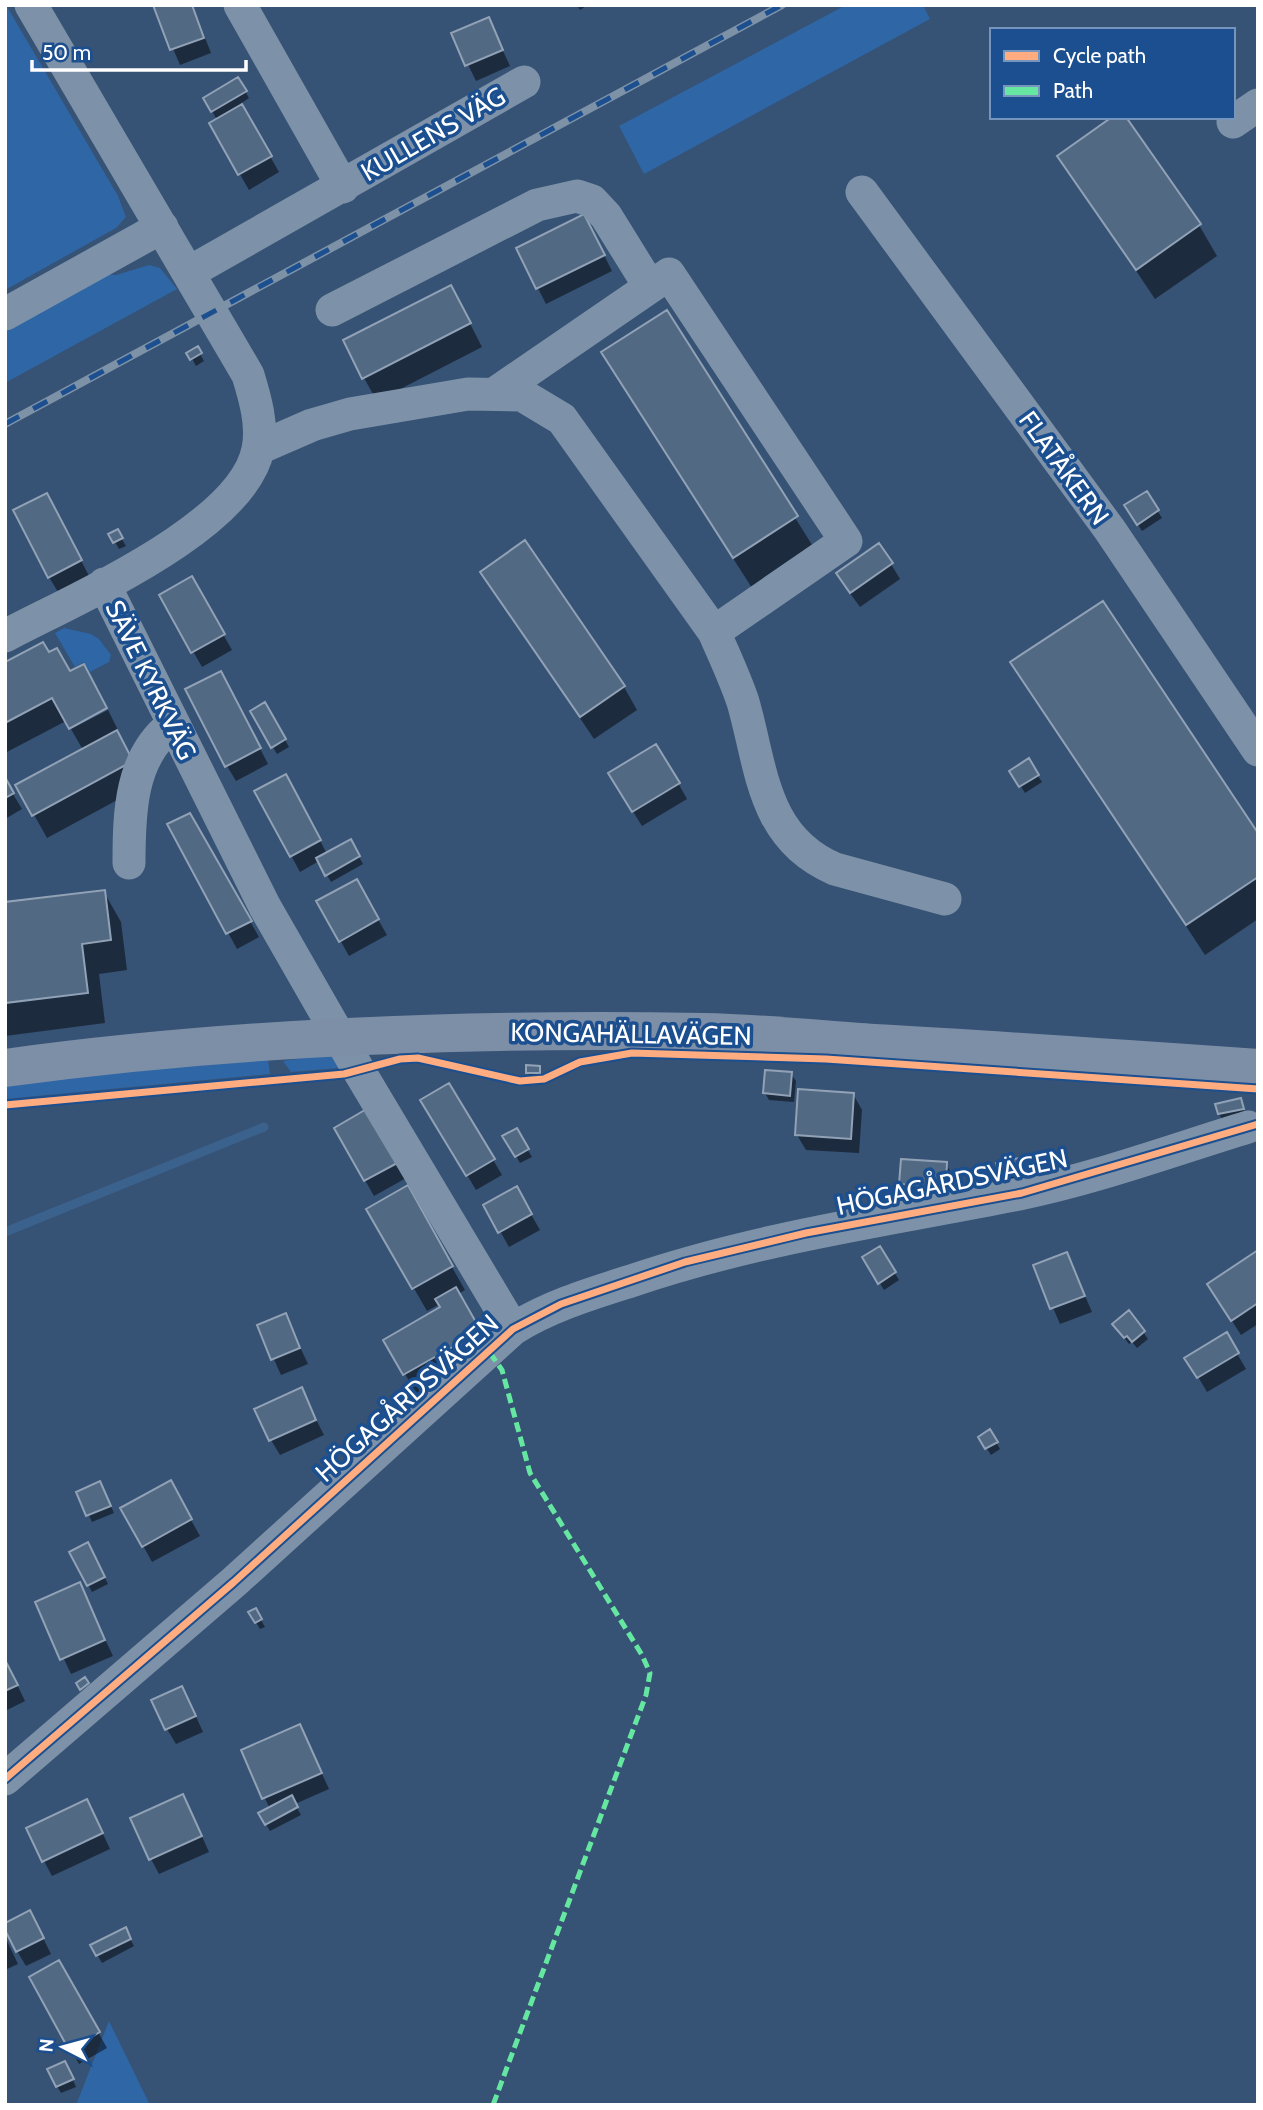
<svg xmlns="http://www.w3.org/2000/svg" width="1263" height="2110" font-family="Cabin,sans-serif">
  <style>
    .green { fill: #2f66a5 }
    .shadow { fill: #0007 }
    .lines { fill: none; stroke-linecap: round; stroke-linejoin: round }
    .stream { stroke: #3b618d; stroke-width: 9 }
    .building { fill: #526984; stroke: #92a2b6; stroke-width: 2 }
    .minor { stroke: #7d92a8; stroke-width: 33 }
    .major { stroke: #7d8ea7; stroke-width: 38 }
    .rail-casing { stroke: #7e92a7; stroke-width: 8 }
    .rail { stroke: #1b4f8f; stroke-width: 5; stroke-dasharray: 16; stroke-linecap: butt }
    .quiet { stroke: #66e7a1; stroke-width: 5; stroke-dasharray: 10 5; stroke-linecap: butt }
    .cycleway-casing { stroke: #1b4f8f; stroke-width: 11 }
    .cycleway { stroke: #ffac80; stroke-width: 7 }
    .labels { text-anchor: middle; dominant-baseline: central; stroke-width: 7; stroke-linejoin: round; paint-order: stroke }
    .street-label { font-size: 26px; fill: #fff; stroke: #1b4f8f }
  </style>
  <rect width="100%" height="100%" fill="#365274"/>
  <path class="green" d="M6 5 118 196 126 217 116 228 5 290Z
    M846 5H923L930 19 644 174 619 126Z
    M149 265 160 268 177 289 5 383V327L106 274 116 275Z
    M64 628 91 634 99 639 111 655 109 662 90 672 84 662 75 667 55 633Z
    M324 1055 334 1057 339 1068 291 1072 283 1061Z
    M268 1059 270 1074 5 1099V1083Z
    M109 2021 150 2105H76Z"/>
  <path class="shadow" d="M192 5 211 53 180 65 155 6Z
    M577 5H588L580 10Z
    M488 19 510 66 476 81 453 34Z
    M238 79 249 98 240 104 279 172 249 190 211 124 217 120 205 98Z
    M1059 156 1199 225 1217 256 1155 299Z
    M592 231 612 271 546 304 518 249Z
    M463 310 482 347 377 401 364 378Z
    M667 313 814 548 752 588 621 383Z
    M197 349 204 361 196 366 189 353Z
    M1146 493 1162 518 1142 531 1126 506Z
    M55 510 89 576 58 592 49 577Z
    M117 531 126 546 119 549 111 535Z
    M891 564 900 579 860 607 847 589Z
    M482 572 624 687 637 710 594 739Z
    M191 578 232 650 202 667 161 595Z
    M42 644 66 721 5 753V664Z
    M1013 663 1258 836V919L1205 955Z
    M229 688 268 764 236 781 227 766Z
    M265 705 289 747 277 754 252 712Z
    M108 710 119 732 116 733 145 785 47 838 18 786 83 750 71 729Z
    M1028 761 1042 782 1025 793 1011 771Z
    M5 781 22 809 5 819Z
    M678 783 687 799 642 826 619 789Z
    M256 791H294L327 854 350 841 363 864 331 882 319 861 300 872Z
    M190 815 259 937 237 949 169 824Z
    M356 881 387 935 349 956 319 902Z
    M104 892 121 922 127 970 99 974 105 1023 5 1036V904Z
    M539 1068 543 1080 532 1079 527 1072Z
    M791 1074 796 1081 794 1102 769 1100 765 1093Z
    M449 1085 502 1175 476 1190 423 1101Z
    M853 1094 862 1110 859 1153 806 1150 797 1135Z
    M1240 1100 1246 1116 1223 1121 1219 1114Z
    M369 1109 408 1177 374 1196 336 1129Z
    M516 1130 532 1157 520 1163 505 1136Z
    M1018 1160 1025 1178 1005 1183 1001 1176Z
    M946 1164 955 1179 954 1202 910 1199 901 1184Z
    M407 1188 465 1290 458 1294 497 1362 418 1397 386 1340 442 1308 440 1304 427 1311 369 1210Z
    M516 1188 540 1230 509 1247 486 1206Z
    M879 1248 899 1280 884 1290 864 1258Z
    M1258 1252V1324L1241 1335 1218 1299Z
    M1067 1254 1092 1312 1060 1324 1035 1266Z
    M285 1315 308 1364 281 1375 259 1326Z
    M1119 1331 1143 1332 1148 1339 1137 1348 1132 1342 1129 1344Z
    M1226 1335 1246 1369 1207 1392 1187 1358Z
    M301 1390 324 1435 280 1455 271 1440Z
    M990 1432 1000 1449 991 1455 980 1438Z
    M170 1483 200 1536 152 1562 123 1509Z
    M103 1490 114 1513 92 1522 78 1492Z
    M92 1552 108 1584 92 1592 72 1553Z
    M79 1584 113 1656 71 1674 37 1602Z
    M255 1610 265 1627 260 1629 250 1612Z
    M5 1660 25 1701 5 1711Z
    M190 1703 203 1732 176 1744 167 1729Z
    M300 1726 329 1789 295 1804 301 1815 270 1831 260 1814 270 1809 243 1751Z
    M191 1812 209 1852 159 1874 151 1859Z
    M95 1817 110 1849 52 1876 44 1861Z
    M38 1928 51 1954 26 1966 17 1951Z
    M5 1937 18 1964 5 1970Z
    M129 1937 134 1946 102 1963 92 1946Z
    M59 1962 107 2048 79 2064 31 1978Z
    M69 2070 76 2087 61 2093 57 2086Z"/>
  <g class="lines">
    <path class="stream" d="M5 1232 264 1127"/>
  </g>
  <path class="building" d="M153 5H192L204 38 170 50Z
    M489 17 503 50 465 66 451 33Z
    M238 77 247 91 211 112 203 98Z
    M242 104 272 156 238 175 209 123Z
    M1112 117H1126L1201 224 1136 270 1057 156Z
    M584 214 605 255 536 289 516 248Z
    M451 285 471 323 362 379 343 340Z
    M667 310 798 516 733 558 601 352Z
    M198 346 202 353 190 360 186 353Z
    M1147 491 1159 510 1137 525 1124 505Z
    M47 493 82 560 48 578 13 510Z
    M118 529 123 538 113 543 108 534Z
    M525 540 625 686 580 717 480 572Z
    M879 543 893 563 850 593 836 573Z
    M192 576 225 634 191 653 159 595Z
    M1103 601 1258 833V877L1186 925 1010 662Z
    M43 642 49 652 57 648 70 671 84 664 107 708 69 729 52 698 5 723V662Z
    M221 671 261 748 225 767 185 689Z
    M265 702 286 739 271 748 250 711Z
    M117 730 133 761 32 816 15 785Z
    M656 744 680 783 632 812 608 773Z
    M1029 758 1039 775 1019 787 1009 771Z
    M286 774 321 840 290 857 254 791Z
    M5 777 14 793 5 798Z
    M190 813 252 921 226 934 167 824Z
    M351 839 360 856 325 876 316 858Z
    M357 879 379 919 339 942 316 901Z
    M105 890 111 940 82 944 88 993 5 1003V902Z
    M526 1065 540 1066V1073H526Z
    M765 1070 792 1072 790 1096 763 1093Z
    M449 1083 495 1159 466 1176 420 1100Z
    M798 1089 854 1093 851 1139 795 1135Z
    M1241 1098 1244 1109 1218 1114 1215 1104Z
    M370 1107 401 1161 364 1181 334 1128Z
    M517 1128 529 1149 515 1157 502 1136Z
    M1019 1158 1023 1171 999 1177 996 1163Z
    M901 1159 947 1162 946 1188 899 1184Z
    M408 1185 453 1266 412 1289 366 1209Z
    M517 1186 532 1214 498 1233 483 1205Z
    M880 1246 896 1272 878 1284 862 1257Z
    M1258 1250V1303L1231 1321 1207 1284Z
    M1067 1252 1085 1296 1050 1309 1033 1265Z
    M456 1287 485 1338 462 1351 458 1344 403 1375 383 1340 440 1307 435 1299Z
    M1129 1310 1145 1331 1132 1342 1127 1336 1124 1338 1112 1324Z
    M286 1313 300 1348 271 1360 257 1325Z
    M1227 1332 1239 1353 1197 1378 1184 1358Z
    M302 1387 316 1420 269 1441 254 1409Z
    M990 1429 998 1442 985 1449 978 1437Z
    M171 1480 192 1519 142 1547 120 1508Z
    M100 1481 111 1506 86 1516 76 1492Z
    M88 1542 105 1577 87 1586 69 1552Z
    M80 1582 105 1640 60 1660 35 1602Z
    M256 1608 262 1619 255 1623 248 1612Z
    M5 1660 18 1685 5 1691Z
    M85 1677 89 1683 80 1690 76 1683Z
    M182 1686 196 1716 165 1730 151 1700Z
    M300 1724 322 1773 262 1799 241 1750Z
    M183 1794 202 1836 149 1860 130 1818Z
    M292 1795 298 1807 265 1825 258 1813Z
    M87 1799 103 1833 42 1862 26 1828Z
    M30 1910 44 1938 16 1952 5 1930V1923Z
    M126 1927 131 1939 96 1956 90 1945Z
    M59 1960 100 2032 69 2050 29 1977Z
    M65 2061 74 2079 56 2087 47 2069Z"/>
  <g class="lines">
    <path class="minor" d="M240 5 343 187
      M1233 122 1258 105
      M862 192 1110 530 1258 750
      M190 272 524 82
      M332 310 537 205 577 196 592 201 606 216 650 287
      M5 314 162 227
      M259 448 312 425 350 414 468 394 522 395 562 419 714 632 846 541 669 274 494 394
      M104 584 265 907 359 1071 513 1329
      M714 632C724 655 735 678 743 702 762 768 762 838 835 869L945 899
      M5 636C72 600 243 528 258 449 263 425 255 398 248 375L31 5
      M129 863C129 814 130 757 172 725
      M5 1779 234 1582 513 1329C550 1306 590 1294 631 1281 757 1238 888 1220 1019 1194 1097 1178 1173 1150 1248 1127"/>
    <path class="major" d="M5 1068C237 1036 470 1028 704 1032 760 1033 817 1039 874 1043 1002 1050 1130 1059 1258 1068"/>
    <defs>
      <path id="rail" d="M5 424 782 5"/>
    </defs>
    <use href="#rail" class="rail-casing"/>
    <use href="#rail" class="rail"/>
    <path class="quiet" d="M490 1353 502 1370 530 1473 642 1655 650 1673 646 1695 493 2105"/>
    <defs>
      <path id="cycleway" d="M5 1105 344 1074 400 1059 418 1058 520 1081 544 1079 580 1062 632 1053 826 1059 1258 1089
        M5 1779 234 1582 513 1329 561 1304 685 1262 806 1233 1022 1193 1258 1124"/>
    </defs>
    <use href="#cycleway" class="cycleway-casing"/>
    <use href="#cycleway" class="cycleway"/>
  </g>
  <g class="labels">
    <g class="street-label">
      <text transform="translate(433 134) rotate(-30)">KULLENS VÄG</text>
      <text transform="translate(1064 468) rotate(54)">FLATÅKERN</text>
      <text transform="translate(151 680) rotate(64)">SÄVE KYRKVÄG</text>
      <text transform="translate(631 1034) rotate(1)">KONGAHÄLLAVÄGEN</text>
      <text transform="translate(952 1182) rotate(-12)">HÖGAGÅRDSVÄGEN</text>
      <text transform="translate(407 1398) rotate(-42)">HÖGAGÅRDSVÄGEN</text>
    </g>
  </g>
  <rect width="1263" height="2110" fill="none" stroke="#ffffff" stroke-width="14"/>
  <rect x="990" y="28" width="245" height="91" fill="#1b4f8f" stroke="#7695bc" stroke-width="2"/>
  <rect x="1004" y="51" width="35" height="10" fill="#ffac80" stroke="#7695bc" stroke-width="2"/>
  <text x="1053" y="63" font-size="21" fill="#ffffff">Cycle path</text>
  <rect x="1004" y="86" width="35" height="10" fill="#66e7a1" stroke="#7695bc" stroke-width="2"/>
  <text x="1053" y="98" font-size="21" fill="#ffffff">Path</text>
  <g transform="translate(63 2047) rotate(276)" stroke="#1b4f8f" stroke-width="5" paint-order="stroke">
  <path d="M0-5L12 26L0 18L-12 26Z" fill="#ffffff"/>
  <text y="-10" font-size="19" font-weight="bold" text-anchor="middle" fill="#ffffff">N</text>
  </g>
  <path d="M32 60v10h214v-10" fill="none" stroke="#ffffff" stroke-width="3.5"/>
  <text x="42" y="60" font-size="21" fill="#ffffff" stroke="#1b4f8f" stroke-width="5" paint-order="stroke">50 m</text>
</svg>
